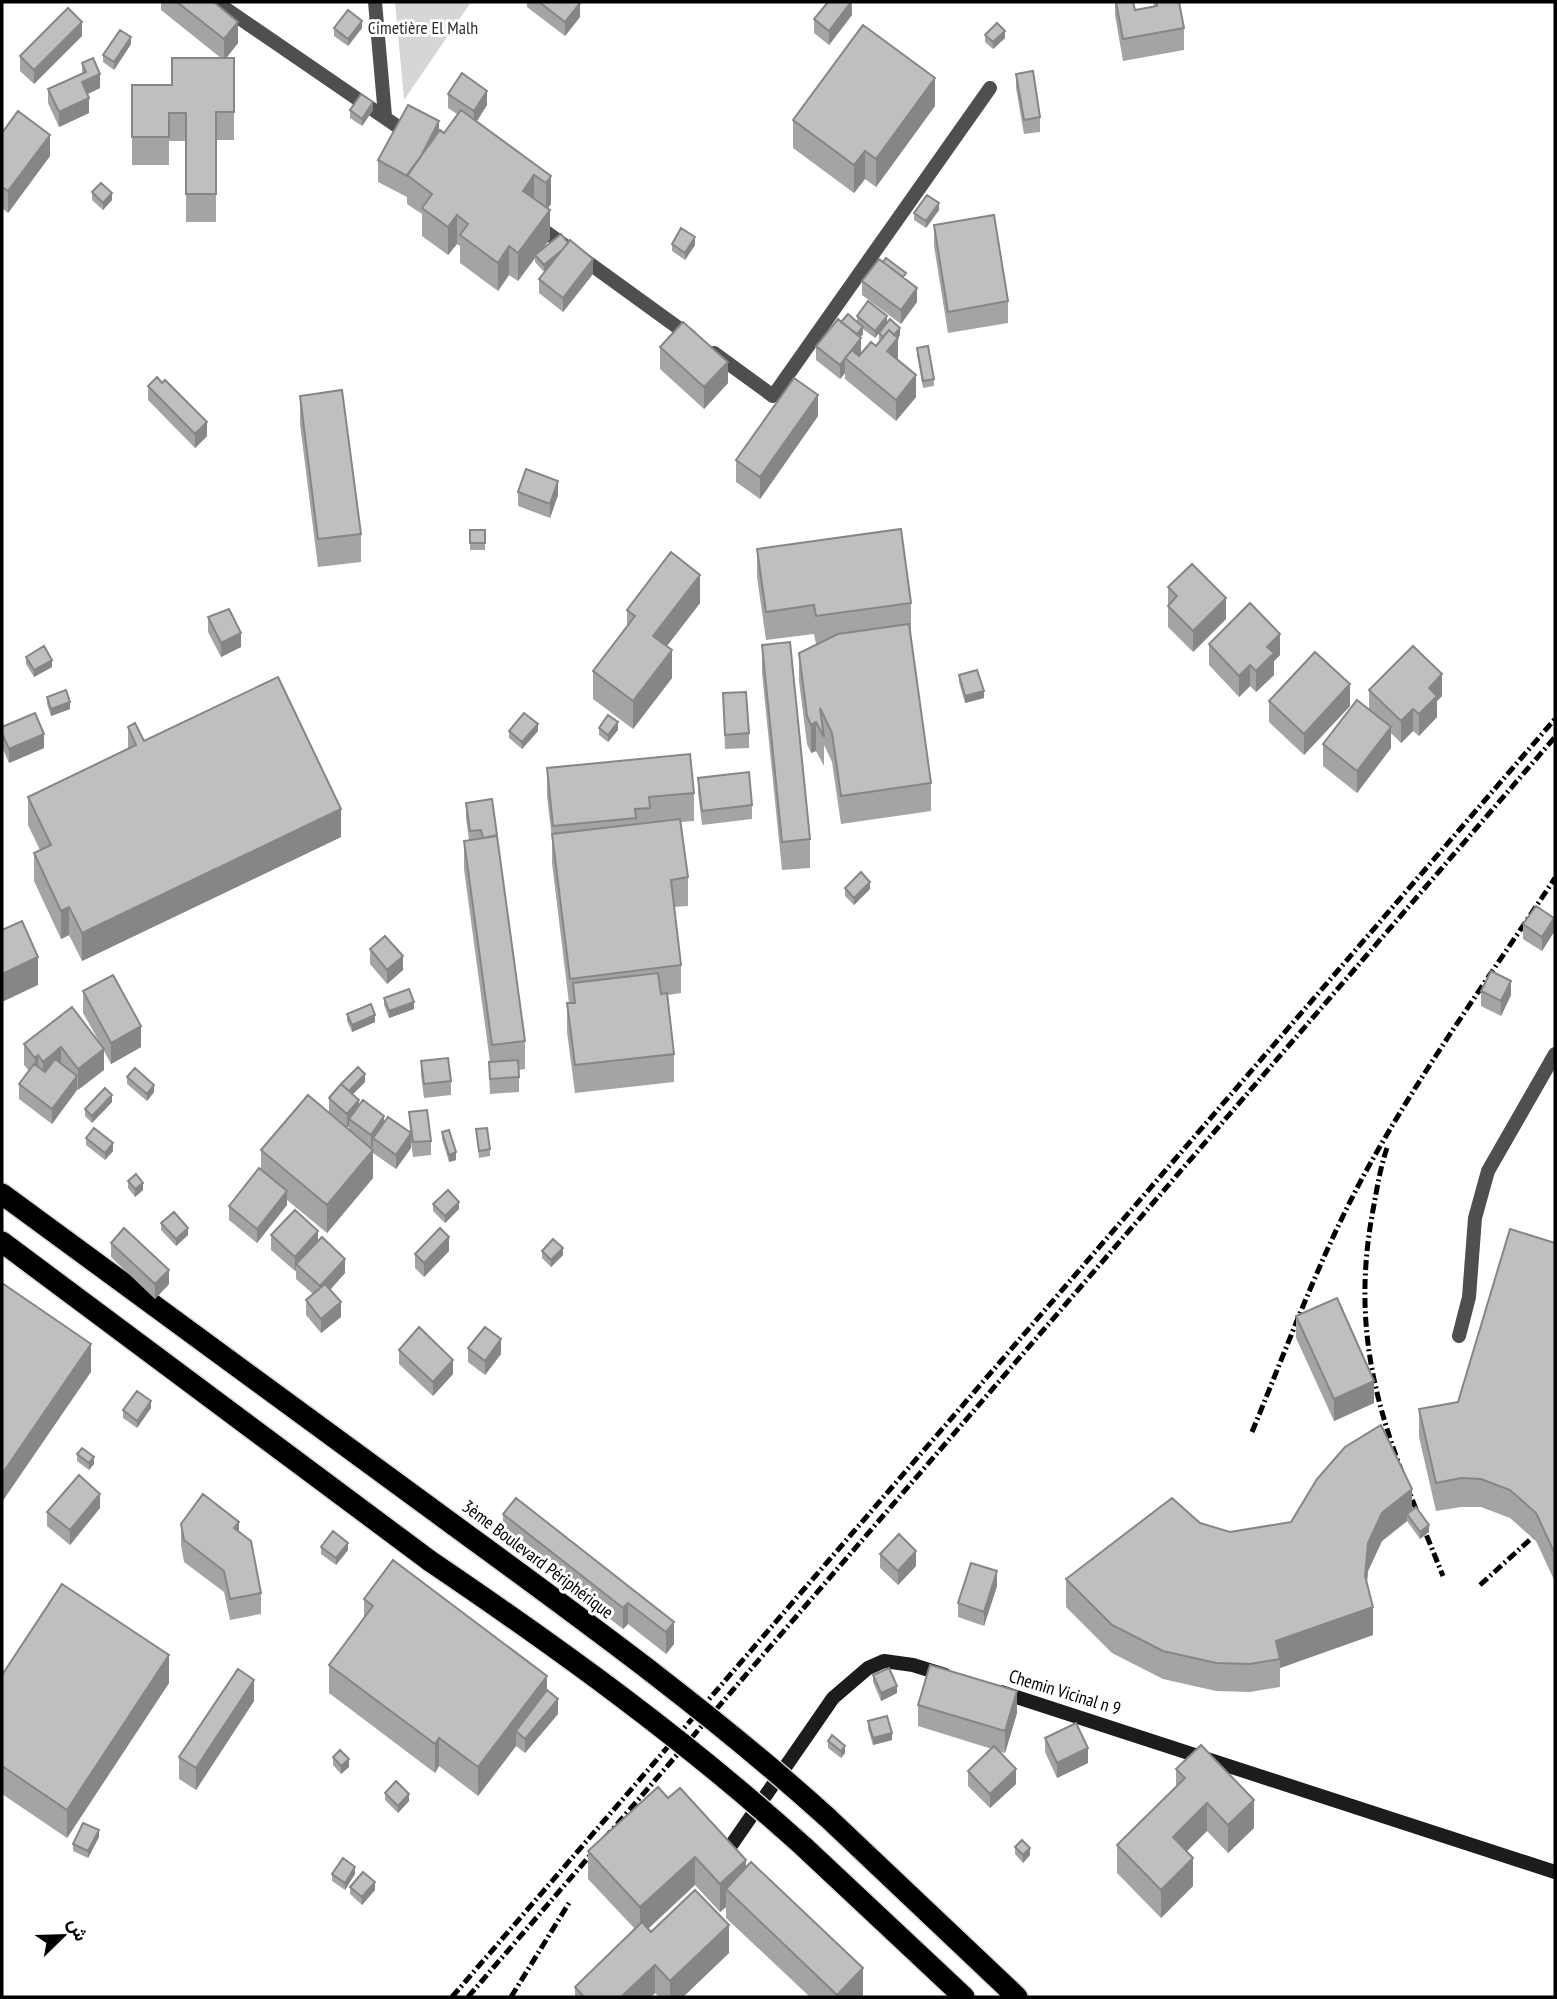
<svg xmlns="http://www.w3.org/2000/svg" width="1557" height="1999" font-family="'PT Sans Narrow',Vazirmatn,sans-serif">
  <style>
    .green { fill: #d6d6d6 }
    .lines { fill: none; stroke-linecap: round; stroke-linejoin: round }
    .highway-casing { stroke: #dbdbdb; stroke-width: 24 }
    .street { stroke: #4f4f4f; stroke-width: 14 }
    .secondary { stroke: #1c1c1c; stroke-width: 14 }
    .highway { stroke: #000; stroke-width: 21 }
    .rail { stroke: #000; stroke-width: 5; stroke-dasharray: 10 3.5 2 3.5; stroke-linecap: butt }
    .highway-bridge-casing { stroke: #dbdbdb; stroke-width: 24; stroke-linecap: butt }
    .highway-bridge { stroke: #000; stroke-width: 21 }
    .wall { fill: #a4a4a4; fill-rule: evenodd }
    .shaded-wall { fill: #868686 }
    .building { fill: #bfbfbf; stroke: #868686; stroke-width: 2 }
    .labels { text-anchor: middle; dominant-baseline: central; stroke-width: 6; stroke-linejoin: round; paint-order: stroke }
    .park-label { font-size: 18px; fill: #2d2d2d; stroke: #fff }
    .street-label { font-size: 18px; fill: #000; stroke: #fff }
  </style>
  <rect width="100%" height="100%" fill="#fff"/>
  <path class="green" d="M395 2H471L404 100V99Z"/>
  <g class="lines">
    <defs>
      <path id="highway" d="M2 1194 455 1526
        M2 1242 430 1561
        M828 1818 1017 1997
        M803 1846 964 1997"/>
    </defs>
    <use href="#highway" class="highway-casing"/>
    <path class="street" d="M216 2 410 135
      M375 2 385 116
      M535 224 691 337
      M714 353 773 396 990 88
      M1459 1336 1469 1297 1475 1218 1488 1171 1555 1054"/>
    <path class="secondary" d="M1001 1692 1555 1872
      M721 1860 833 1698 868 1668 884 1661 913 1665 945 1675"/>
    <use href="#highway" class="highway"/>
    <path class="rail" d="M1387 1148C1380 1168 1377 1189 1373 1210 1346 1354 1391 1446 1443 1576
      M1252 1432C1288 1345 1320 1256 1365 1173 1421 1071 1491 975 1555 878
      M1480 1585 1555 1517
      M452 1997 1555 719
      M468 1997 1555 737
      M511 1997 569 1903"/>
    <defs>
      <path id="highway-bridge" d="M455 1526C582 1619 711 1712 828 1818
        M430 1561C560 1649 686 1740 803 1846"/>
    </defs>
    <use href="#highway-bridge" class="highway-bridge-casing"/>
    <use href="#highway-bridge" class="highway-bridge"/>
  </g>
  <path class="wall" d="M161 2H214L238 43 226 58H234V140H216V222H186V141H169V165H132V85H172L221 58 161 10Z
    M527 2H578L580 17 565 36 527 7Z
    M852 2V15L829 45 814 33V19Z
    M1115 2H1133L1135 10 1154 7 1153 2H1179L1184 28V50L1123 61 1115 15Z
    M334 28H362L348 46 334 36Z
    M985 35 1005 38 993 49 985 42Z
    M82 36 34 84 20 71V56Z
    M131 44 114 70 103 62V55Z
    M82 63 100 88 87 94 89 113 59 127 48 103V89L82 73Z
    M1016 74 1040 117V132L1024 134 1016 88Z
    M448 94 487 105 476 121 551 176V204L547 209 550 239 541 250 593 274 563 312 539 293V279L544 272 535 262V258L518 281 509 275 498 291 460 263V246L457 244 448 255 422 236V214L407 204V197L378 182V160L439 132 444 133 457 114 448 108Z
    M935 106 876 187 865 179 854 193 793 148V120Z
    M350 110H373L362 126 350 118Z
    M2 133 50 156 8 213 2 208Z
    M92 192 112 200 103 210 92 200Z
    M939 210 926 228 914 220V213Z
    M934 225 1008 301V323L948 333 934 246Z
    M672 244 695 245 685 260 672 251Z
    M906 280 917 302 901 324 862 295V281Z
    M857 316 887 323 900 335 898 338V360L916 397 896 421 845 379V373L840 379 816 360V346L841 322H857ZM863 329 875 338 879 333V340L880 341 876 346 861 353 860 337 863 334Z
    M660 347 728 383 704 409 660 369Z
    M917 348 934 379V386L923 388 917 355Z
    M162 383 207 436 195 448 148 400V386Z
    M300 396 361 534V562L318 567 300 424Z
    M818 416 760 499 736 482V460Z
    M518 492 558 495 550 518 518 506Z
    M470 530H485V550H470Z
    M757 549 911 603V631H910L931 783V811L841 824 832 762 824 745V766L816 751 811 753 807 744 799 681V653L818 644H816L814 634 766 640 757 577Z
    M1168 587 1226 619 1193 652 1168 627Z
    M700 603 667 646 672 678 633 729 593 699V671L627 627V610Z
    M208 617 241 647 221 657 208 632Z
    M1209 644 1280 655 1274 661V675L1256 692 1250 686 1239 697 1209 665Z
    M762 645 810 839V868L782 870 762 673Z
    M26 657 52 667 34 677 26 664Z
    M959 675 984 698 965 703 959 682Z
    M1369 690 1442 696 1437 701V717L1419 736 1413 731 1401 743 1391 733V748L1357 793 1323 766V744L1369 710Z
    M723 693 749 733V748L725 749Z
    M47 697 70 709 51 716 47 704Z
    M1269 701 1350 706 1304 755 1269 722Z
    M2 727 44 748 9 763 2 747Z
    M128 727 144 741 341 837 82 961 69 935 61 939 34 881V853L40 850 28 825V797L128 749Z
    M599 728 618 730 608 742 599 735Z
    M509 731H538L522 749 509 738Z
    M547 768 694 793V821L681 822 688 877V906L674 907 681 965V993L668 995 674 1054V1082L575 1093 567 1032V1003H569L552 863V839L547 796Z
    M698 778 752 805V819L702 825 698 792Z
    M466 803 497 835 525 1041V1069L519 1070V1092L490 1094 489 1076V1062H490L464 869V841L469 840 466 818Z
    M845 888 870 889 854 905 845 896Z
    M1523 924 1554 932 1542 951 1523 939Z
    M370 949 403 970 387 984 370 964Z
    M83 991 141 1047 111 1064 104 1051V1070L77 1090 52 1124 19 1099V1084L29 1071 24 1065V1044L100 1043 83 1013Z
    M1481 991 1511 995 1501 1016 1481 1006Z
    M384 998 414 1009 389 1018 384 1005Z
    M347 1014 375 1022 352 1032 347 1021Z
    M421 1061 451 1081V1095L424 1098 421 1075Z
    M127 1077 154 1092 147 1101 127 1084Z
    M365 1082 353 1094 359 1105 384 1122 410 1133 409 1112 431 1141V1155L413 1157 411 1142V1148L396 1169 373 1153V1178L327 1233 287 1200V1205L257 1243 229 1220V1206L261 1170V1150L349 1130V1126L347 1128 329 1112V1098Z
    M112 1102 92 1123 85 1116V1109Z
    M476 1129 490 1149V1156L479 1158Z
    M442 1132 456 1160 449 1162 442 1139Z
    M86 1138 113 1151 105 1160 86 1145Z
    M128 1181 143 1190 135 1197 128 1188Z
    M433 1204 459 1209 445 1223 433 1211Z
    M161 1223 188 1235 176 1246 161 1230Z
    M271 1235 318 1241 345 1273 330 1290 341 1317 321 1333 306 1315V1300L313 1294 296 1279V1270L295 1271 271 1250Z
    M111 1243 169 1284 155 1299 111 1257Z
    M1555 1243V1582L1536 1541 1510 1518 1481 1507H1461L1436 1511 1419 1437V1409L1458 1402Z
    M449 1251 424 1277 415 1268V1254Z
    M542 1251 563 1255 551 1267 542 1258Z
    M1296 1316 1374 1403 1334 1421 1296 1338Z
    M468 1348 501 1354 485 1375 468 1362Z
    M399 1350 453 1374 433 1396 399 1364Z
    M151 1408 137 1428 123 1418V1410Z
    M77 1454 94 1464 89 1470 77 1461Z
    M100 1508 70 1545 47 1526V1512Z
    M1412 1510 1429 1532 1420 1539 1407 1521 1382 1541 1368 1571 1367 1581 1373 1635 1280 1668V1687L1250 1692 1216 1691 1163 1679 1112 1653 1066 1607V1579L1200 1523 1230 1532Z
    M503 1514 674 1622V1644L666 1654 628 1624 623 1629 503 1536Z
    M181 1524 239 1532 261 1593V1614L230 1620 224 1592 184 1562 181 1545Z
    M321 1547 348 1550 336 1565 321 1554Z
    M880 1554 916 1566 898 1585 880 1568Z
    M997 1586 984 1626 958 1617V1603Z
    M364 1599 547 1691 558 1714 525 1753 516 1746 478 1796 439 1766 435 1773 329 1693V1665L364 1617Z
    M2 1675 169 1683 67 1838 2 1794Z
    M873 1675 897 1693 881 1701 873 1682Z
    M254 1701 196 1790 179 1779V1757Z
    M918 1705 1017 1713 1005 1753 998 1751 1016 1784 990 1808 968 1786V1771L992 1749 918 1726Z
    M868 1721 892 1740 873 1745 868 1729Z
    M1045 1738 1088 1763 1057 1778 1045 1752Z
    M828 1741 845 1753 841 1758 828 1748Z
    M333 1757 349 1767 341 1774 333 1765Z
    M1176 1769 1254 1828 1228 1853 1207 1831 1187 1851 1193 1886 1161 1918 1117 1873V1845L1176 1787Z
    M385 1793 409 1801 398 1813 385 1800Z
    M668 1798 746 1867 863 1996 861 1997H810L726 1918V1907L720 1912 695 1885 648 1929 651 1932 729 1953 683 1997H659L655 1993 651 1997H575V1987L635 1929 588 1879V1851Z
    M99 1837 88 1858 73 1851V1844Z
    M1015 1847 1030 1855 1023 1863 1015 1854Z
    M332 1874H355L345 1890 332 1881Z
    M350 1887 375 1890 362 1905 350 1894Z"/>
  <path class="shaded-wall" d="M851 2 852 15 829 45V31Z
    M580 3V17L565 36V22Z
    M362 21V28L348 46V39Z
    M82 22V36L34 84V70Z
    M238 22V43L224 61V39Z
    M1005 31V38L993 49V42Z
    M131 37V44L114 70V62Z
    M100 74V88L82 97V82Z
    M935 78V106L876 187V159Z
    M487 91V105L474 126V111Z
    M89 98V113L59 127V112Z
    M373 102V110L362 126V119Z
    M439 121V143L410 178Z
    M50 135V156L8 213V191Z
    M865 151V179L854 193V165Z
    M534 175V203L523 191Z
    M551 176V204L546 211V183Z
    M112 193V200L103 210V203Z
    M939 203V210L926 228V221Z
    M550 210V239L537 256 535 255V258L518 281V253Z
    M457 215V244L448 255V227Z
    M695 237V245L685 260V253Z
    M569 244 544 272V265Z
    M509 246V275L498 291V263Z
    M593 259V274L563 312V298Z
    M917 288V302L901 324V310Z
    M887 316V323L875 338V331Z
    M863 327V334L854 344V337Z
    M900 328V335L890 348 898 338V359L887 372V351L889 342Z
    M861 338V353L852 364 845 358Z
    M845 359V373L840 379V365Z
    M728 362V383L704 409V387Z
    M916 375V397L896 421V400Z
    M818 395V416L760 499V477Z
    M207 422V436L195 448V434Z
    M558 481V495L550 518V504Z
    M700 575V603L653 664V636Z
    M1226 598V619L1193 652V631Z
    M241 633V647L221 657V643Z
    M1280 634V655L1274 661V675L1256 692V671L1267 647Z
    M672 650V678L633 729V701Z
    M52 660V667L34 677V670Z
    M1250 665V686L1239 697V676Z
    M1442 674V696L1437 701V717L1419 736V714L1429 688Z
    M1350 684V706L1304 755V734Z
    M984 691V698L965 703V696Z
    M70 702V709L51 716V709Z
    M1413 709V731L1401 743V721Z
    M618 722V730L608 742V735Z
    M816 722V751L811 753V725Z
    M538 724V731L522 749V742Z
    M1391 727V748L1357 793V771Z
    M44 734V748L9 763V749Z
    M341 809V837L82 961V933Z
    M870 882V889L854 905V898Z
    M69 907V935L61 939V911Z
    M1554 918V932L1542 951V937Z
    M403 956V970L387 984V970Z
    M38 957V985L2 1002V974Z
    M1511 981V995L1501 1016V1001Z
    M414 1002V1009L389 1018V1011Z
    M375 1015V1022L352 1032V1025Z
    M141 1026V1047L111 1064V1043Z
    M61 1047V1069L43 1083V1062Z
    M104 1049V1070L78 1090V1069Z
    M38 1055V1077L35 1079V1058Z
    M365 1074V1082L348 1099V1092Z
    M77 1076V1090L52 1124V1109Z
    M154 1085V1092L147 1101V1094Z
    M112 1095V1102L92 1123V1116Z
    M359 1100V1114L349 1119V1126L347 1128V1114Z
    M384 1116V1131L373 1138V1146L371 1149V1135Z
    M411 1133V1148L396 1169V1155Z
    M113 1143V1151L105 1160V1153Z
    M373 1150V1178L327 1233V1205Z
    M456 1152V1160L449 1162V1155Z
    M143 1183V1190L135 1197V1189Z
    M287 1191V1205L257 1243V1229Z
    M459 1202V1209L445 1223V1216Z
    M188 1228V1235L176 1246V1239Z
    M318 1231V1245L296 1264V1270L295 1271V1257Z
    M449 1237V1251L424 1277V1263Z
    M563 1248V1255L551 1267V1260Z
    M345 1259V1273L320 1301V1286Z
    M169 1270V1284L155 1299V1284Z
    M341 1302V1317L321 1333V1319Z
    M501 1339V1354L485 1375V1361Z
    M91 1344V1372L2 1502V1474Z
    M453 1360V1374L433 1396V1382Z
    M1374 1381V1403L1334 1421V1399Z
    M151 1401V1408L137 1428V1421Z
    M94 1457V1464L89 1470V1463Z
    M1412 1489V1517L1407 1514V1521L1382 1541 1368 1571 1365 1604V1576L1368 1543 1382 1513Z
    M100 1494V1508L70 1545V1530Z
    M239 1522V1543L234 1528Z
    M1429 1525V1532L1420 1539V1532Z
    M348 1543V1550L336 1565V1558Z
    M916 1551V1566L898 1585V1571Z
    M997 1571V1586L984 1626V1612Z
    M628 1603V1624L623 1629V1608Z
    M1373 1607V1635L1280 1668V1659L1276 1641Z
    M674 1622V1644L666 1654V1632Z
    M169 1655V1683L67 1838V1810Z
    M547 1676V1704L516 1731V1746L478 1796V1767Z
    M254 1680V1701L196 1790V1768Z
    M897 1686V1693L881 1701V1693Z
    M1017 1691V1713L1005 1753V1731Z
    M558 1699V1714L525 1753V1739Z
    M892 1733V1740L873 1745V1738Z
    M439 1738V1766L435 1773V1744Z
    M845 1746V1753L841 1758V1751Z
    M1088 1748V1763L1057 1778V1763Z
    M349 1759V1767L341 1774V1766Z
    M1016 1769V1784L990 1808V1794Z
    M409 1794V1801L398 1813V1806Z
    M1254 1800V1828L1228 1853V1825Z
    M1207 1803V1831L1173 1865V1837Z
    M99 1830V1837L88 1858V1851Z
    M1030 1848V1855L1023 1863V1855Z
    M695 1857V1885L640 1936V1907Z
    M1193 1858V1886L1161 1918V1890Z
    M746 1860V1888L726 1889V1907L720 1912V1884Z
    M355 1867V1874L345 1890V1883Z
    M375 1882V1890L362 1905V1897Z
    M729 1925V1953L683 1997H670V1981Z
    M655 1965V1993L651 1997H621Z
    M863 1968V1996L861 1997H837V1995Z"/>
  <path class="building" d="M177 2H214L238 22 224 39Z
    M539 2H578L580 3 565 22Z
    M828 2H851L829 31 814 19Z
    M1116 2H1133L1135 10 1157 6V2H1179L1184 28 1123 39Z
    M68 8 82 22 34 70 20 56Z
    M348 10 362 21 348 39 334 28Z
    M997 23 1005 31 993 42 985 35Z
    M863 25 935 78 876 159 865 151 854 165 793 120Z
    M120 30 131 37 114 62 103 55Z
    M93 58 100 74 82 82 89 98 59 112 48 89 86 72 82 63Z
    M172 58H234V112H216V194H186V113H169V137H132V85H172Z
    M1033 71 1040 117 1024 120 1016 74Z
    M462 73 487 91 474 111 448 94Z
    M361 94 373 102 362 119 350 110Z
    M408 105 439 121 420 158 407 176 378 160Z
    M461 110 551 176 546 183 534 175 523 191 550 210 518 253 509 246 498 263 460 235 468 224 457 215 448 227 422 208 432 194 407 175 440 130 444 133Z
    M18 111 50 135 8 191 2 187V133Z
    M101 183 112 193 103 203 92 192Z
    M927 195 939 203 926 221 914 213Z
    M994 215 1008 301 948 312 934 225Z
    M681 228 695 237 685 253 672 244Z
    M561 234 568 243 562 250 544 265 535 255Z
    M570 240 593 259 563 298 539 279Z
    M886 258 906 273 903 277 883 262Z
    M879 259 917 288 901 310 862 281Z
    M868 301 887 316 875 331 857 316Z
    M848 314 863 327 857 334 841 322Z
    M838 319 861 338 840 365 816 346Z
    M890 319 900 328 894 335 889 330 883 337 879 333Z
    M683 322 728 362 704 387 660 347Z
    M889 330 898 338 887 351 916 375 896 400 845 358 852 350 859 356 871 342 876 346Z
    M928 346 934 379 923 381 917 348Z
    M157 377 162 383 165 380 207 422 195 434 148 386Z
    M794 378 818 395 760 477 736 460Z
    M342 390 361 534 318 539 300 396Z
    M526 469 558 481 550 504 518 492Z
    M901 529 911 603 816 616 814 605 766 612 757 549Z
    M470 530H485V543H470Z
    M671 552 700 575 653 636 672 650 633 701 593 671 635 616 627 610Z
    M1192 564 1226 598 1193 631 1168 606 1177 596 1168 587Z
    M1250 603 1280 634 1267 647 1274 653 1256 671 1250 665 1239 676 1209 644Z
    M229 609 241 633 221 643 208 617Z
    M909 624 931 783 841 796 832 733 820 708 824 737 816 722 811 725 807 716 799 653 838 634Z
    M790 642 810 839 782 842 762 645Z
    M44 646 52 660 34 670 26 657Z
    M1413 646 1442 674 1429 688 1437 696 1419 714 1413 709 1401 721 1369 690Z
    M1315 652 1350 684 1304 734 1269 701Z
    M977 670 984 691 965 696 959 675Z
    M278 677 341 809 82 933 69 907 61 911 34 853 51 845 28 797 136 745 128 727 135 723 144 741Z
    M66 690 70 702 51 709 47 697Z
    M746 692 749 733 725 735 723 693Z
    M1357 700 1391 727 1357 771 1323 744Z
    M35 713 44 734 9 749 2 733V727Z
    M524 713 538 724 522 742 509 731Z
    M608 715 618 722 608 735 599 728Z
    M690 754 694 793 649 797 650 808 635 809 636 818 553 826 547 768Z
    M749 772 752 805 702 811 698 778Z
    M492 799 497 835 483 838 481 830 470 831 466 803Z
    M680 819 688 877 671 880 681 965 570 979 552 834Z
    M497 836 525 1041 492 1045 464 841Z
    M861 872 870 882 854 898 845 888Z
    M1536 906 1554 918 1542 937 1523 924Z
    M22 921 38 957 2 974V930Z
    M385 936 403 956 387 970 370 949Z
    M1491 971 1511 981 1501 1001 1481 991Z
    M658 973 661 994 667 993 674 1054 575 1065 567 1003H575L573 983Z
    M113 975 141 1026 111 1043 83 991Z
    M409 989 414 1002 389 1011 384 998Z
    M371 1004 375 1015 352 1025 347 1014Z
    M72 1007 104 1049 78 1069 61 1047 43 1062 38 1055 35 1058 24 1044Z
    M448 1058 451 1081 424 1084 421 1061Z
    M55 1059 77 1076 52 1109 19 1084 34 1064 45 1072Z
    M518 1060 519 1077 490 1079 489 1062Z
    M358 1067 365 1074 349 1091 341 1084Z
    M135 1068 154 1085 147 1094 127 1077Z
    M341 1084 359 1100 347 1114 329 1098Z
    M105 1088 112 1095 92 1116 85 1109Z
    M308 1095 373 1150 327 1205 261 1150Z
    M363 1100 384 1116 371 1135 349 1119Z
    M427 1110 431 1141 413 1142 409 1112Z
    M388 1117 411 1133 396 1155 373 1138Z
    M94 1128 113 1143 105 1153 86 1138Z
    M487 1128 490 1149 479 1151 476 1129Z
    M449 1130 456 1152 449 1155 442 1132Z
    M259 1168 287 1191 257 1229 229 1206Z
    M136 1174 143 1183 135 1189 128 1181Z
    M448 1190 459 1202 445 1216 433 1204Z
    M295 1210 318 1231 295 1257 271 1235Z
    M174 1212 188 1228 176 1239 161 1223Z
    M124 1228 169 1270 155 1284 111 1243Z
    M440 1228 449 1237 424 1263 415 1254Z
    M1510 1229 1555 1243V1554L1536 1513 1510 1490 1481 1479 1461 1478 1436 1483 1419 1409 1458 1402Z
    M322 1237 345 1259 320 1286 296 1264Z
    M553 1239 563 1248 551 1260 542 1251Z
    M2 1283 91 1344 2 1474Z
    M325 1284 341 1302 321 1319 306 1300Z
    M1337 1298 1374 1381 1334 1399 1296 1316Z
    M419 1327 453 1360 433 1382 399 1350Z
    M485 1327 501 1339 485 1361 468 1348Z
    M137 1391 151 1401 137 1421 123 1410Z
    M1381 1425 1412 1489 1382 1513 1368 1543 1365 1576 1373 1607 1276 1641 1280 1659 1250 1664 1216 1663 1163 1651 1112 1625 1066 1579 1172 1498 1200 1523 1230 1532 1291 1522 1317 1479 1345 1447Z
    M82 1448 94 1457 89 1463 77 1454Z
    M79 1475 100 1494 70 1530 47 1512Z
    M203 1494 239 1522 234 1528 251 1541 261 1593 230 1599 224 1571 184 1540 181 1524Z
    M516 1498 674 1622 666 1632 628 1603 623 1608 503 1514Z
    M1416 1507 1429 1525 1420 1532 1407 1514Z
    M333 1531 348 1543 336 1558 321 1547Z
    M899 1534 916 1551 898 1571 880 1554Z
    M393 1560 547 1676 478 1767 439 1738 435 1744 329 1665 373 1606 364 1599Z
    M971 1563 997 1571 984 1612 958 1603Z
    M62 1584 169 1655 67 1810 2 1766V1675Z
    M930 1665 1017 1691 1005 1731 918 1705Z
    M889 1668 897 1686 881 1693 873 1675Z
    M238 1669 254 1680 196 1768 179 1757Z
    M547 1690 558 1699 525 1739 516 1731Z
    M887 1716 892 1733 873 1738 868 1721Z
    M1076 1723 1088 1748 1057 1763 1045 1738Z
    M832 1735 845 1746 841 1751 828 1741Z
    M1201 1745 1254 1800 1228 1825 1207 1803 1173 1837 1193 1858 1161 1890 1117 1845 1185 1778 1176 1769Z
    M994 1746 1016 1769 990 1794 968 1771Z
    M340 1750 349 1759 341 1766 333 1757Z
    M396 1781 409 1794 398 1806 385 1793Z
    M658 1787 668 1798 680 1788 746 1860 720 1884 695 1857 640 1907 588 1851Z
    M83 1823 99 1830 88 1851 73 1844Z
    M1022 1840 1030 1848 1023 1855 1015 1847Z
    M343 1858 355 1867 345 1883 332 1874Z
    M751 1862 863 1968 837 1995 726 1889Z
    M363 1872 375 1882 362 1897 350 1887Z
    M695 1890 729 1925 670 1981 655 1965 621 1997H584L575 1987 642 1922 651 1932Z"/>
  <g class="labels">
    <g class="park-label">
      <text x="423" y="27">Cimetière El Malh</text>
    </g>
    <g class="street-label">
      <text transform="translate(538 1559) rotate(37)">3ème Boulevard Périphérique</text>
      <text transform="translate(1065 1692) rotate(17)">Chemin Vicinal n 9</text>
    </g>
  </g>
  <rect width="1557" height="1999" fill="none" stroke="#000000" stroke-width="7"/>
  <g transform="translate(63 1936) rotate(67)" stroke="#ffffff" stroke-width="5" paint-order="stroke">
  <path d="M0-5L12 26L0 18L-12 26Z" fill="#000000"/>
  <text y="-10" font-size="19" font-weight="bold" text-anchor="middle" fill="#000000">ش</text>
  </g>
</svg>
